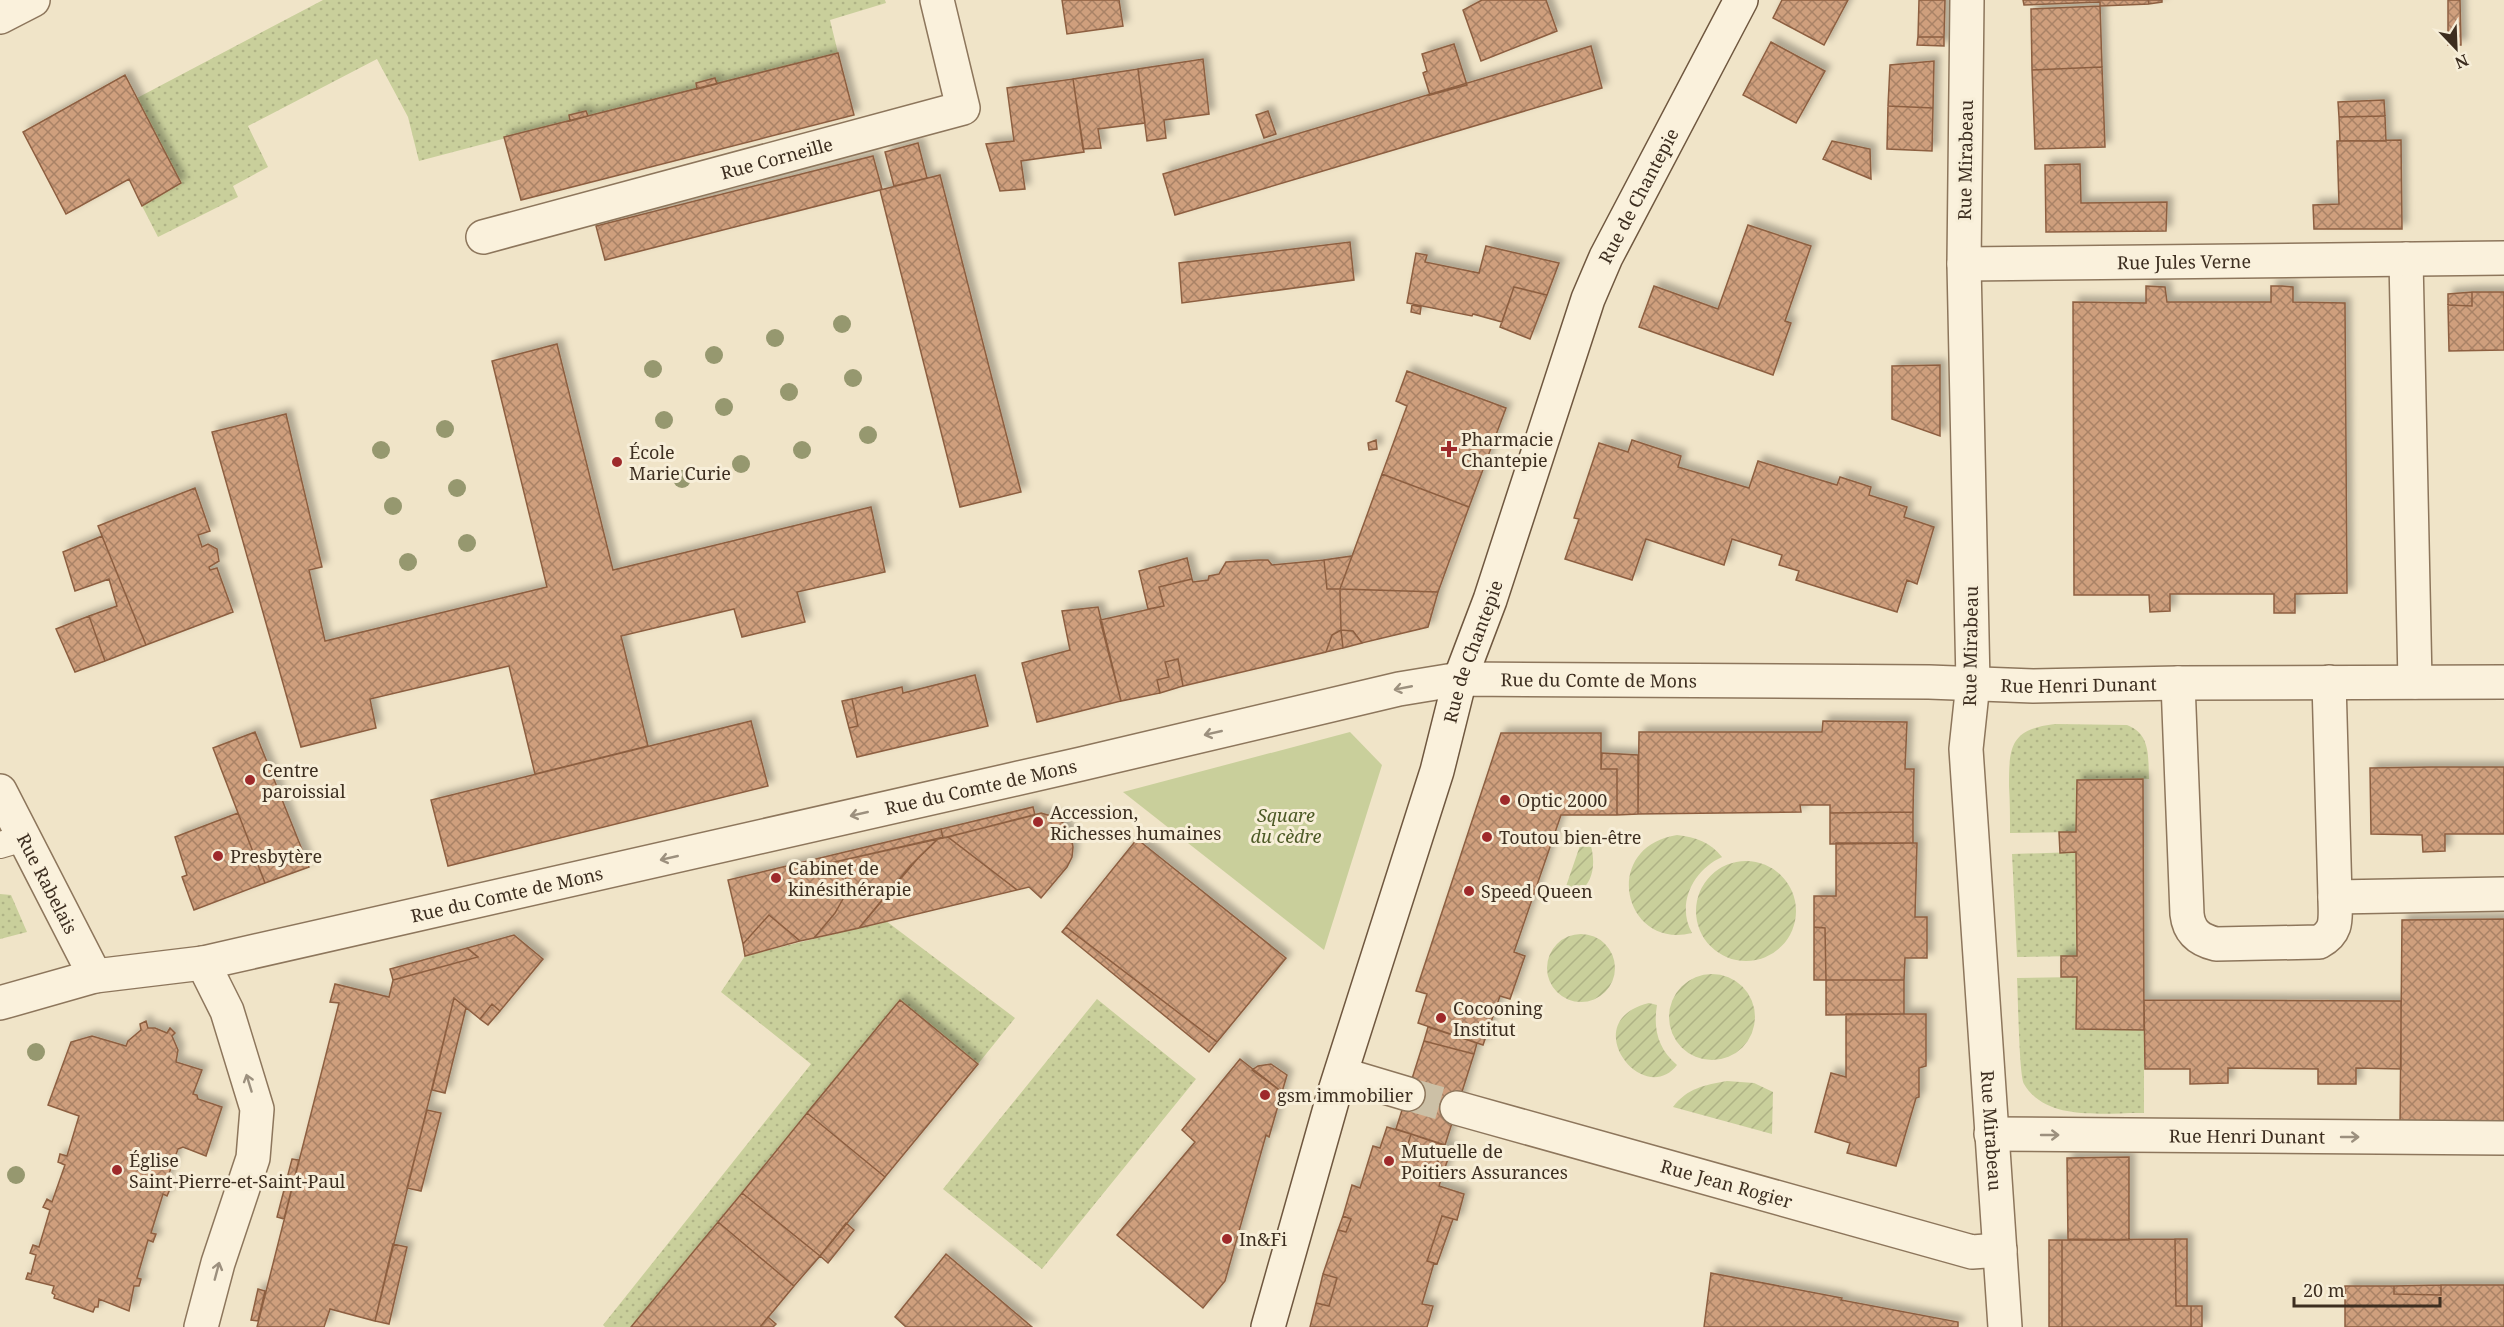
<svg xmlns="http://www.w3.org/2000/svg" width="2504" height="1327" font-family="'Noto Serif',serif">
  <style>
    .grass { fill: url(#grass-dots) }
    .park { fill: #c9cf9b }
    .garden { fill: url(#garden-furrows) }
    .building { fill: url(#building-cross-hatch); stroke: #8d5f41; stroke-width: 1.5; filter: url(#shadow) }
    .lines { fill: none; stroke-linecap: round; stroke-linejoin: round }
    .street-tunnel { stroke: #ccc0a6; stroke-width: 33; stroke-dasharray: 33 16; stroke-linecap: butt }
    .lane-casing { stroke: #8d765c; stroke-width: 28 }
    .street-casing { stroke: #8d765c; stroke-width: 36 }
    .secondary-casing { stroke: #6f573f; stroke-width: 36 }
    .lane { stroke: #faf1dc; stroke-width: 26 }
    .street { stroke: #faf1dc; stroke-width: 33 }
    .secondary { stroke: #faf1dc; stroke-width: 33 }
    .tree { fill: #96986f }
    .oneway { stroke: #9c907e }
    .poi-dot { fill: #9e2a2b; stroke: #f7eed8; stroke-width: 2 }
    .labels { text-anchor: middle; dominant-baseline: central; stroke-width: 6; stroke-linejoin: round; paint-order: stroke }
    .street-label { font-size: 18px; fill: #3d2e20; stroke: #f7eed8 }
    .poi-label { font-size: 18px; fill: #3d2e20; stroke: #f7eed8; text-anchor: start }
    .park-label { font-size: 18px; font-style: italic; fill: #4d5a26; stroke: #f7eed8 }
  </style>
  <defs>
    <pattern id="grass-dots" width="8" height="8" patternUnits="userSpaceOnUse" patternTransform="scale(1.5)"><rect width="8" height="8" fill="#c9cf9b"/><path d="M2 2h.1M6 6h.1" fill="none" stroke="#aeb285" stroke-width="1.8" stroke-linecap="round"/></pattern>
    <pattern id="garden-furrows" width="10" height="10" patternUnits="userSpaceOnUse" patternTransform="scale(1.5)"><rect width="10" height="10" fill="#c9cf9b"/><path d="M-1 1l2-2M0 10L10 0M9 11l2-2" fill="none" stroke="#aeb285"/></pattern>
    <pattern id="building-cross-hatch" width="8" height="8" patternUnits="userSpaceOnUse" patternTransform="scale(1.5)"><rect width="8" height="8" fill="#cf9f7d"/><path d="M0 0l8 8M0 8l8-8" fill="none" stroke="#a98266"/></pattern>
    <filter id="shadow"><feDropShadow dx="5.5" dy="-5.5" stdDeviation="3" flood-color="#0004"/></filter>
  </defs>
  <rect width="100%" height="100%" fill="#f0e4c8"/>
  <path class="grass" d="M323 0H885L886 3 830 20 838 53 717 84 715 78 696 83 697 89 588 116 586 111 569 115 570 121 419 161 408 117 377 59 248 126 268 167 233 186 238 197 158 237 142 206 181 183 137 98Z
    M2055 724 2127 725C2151 734 2148 757 2149 779L2077 780 2076 832 2010 833C2010 818 2010 802 2009 786 2009 747 2010 729 2055 724Z
    M2076 852 2077 956 2017 957 2012 854Z
    M0 894 11 895 27 932 0 939Z
    M886 921 1015 1018 978 1064 900 1000 631 1327H605L603 1325 811 1064 721 992 745 956Z
    M2077 977V1029L2144 1030V1113C2106 1112 2047 1123 2024 1084 2019 1076 2018 994 2017 978Z
    M1097 999 1196 1079 1042 1269 943 1189Z"/>
  <path class="park" d="M1350 732 1382 765 1324 950 1123 792Z"/>
  <path class="garden" d="M1585 831C1595 849 1599 879 1578 893 1573 896 1566 898 1561 901Z
    M1677 835C1696 837 1710 842 1722 857 1693 870 1676 904 1692 933 1623 950 1600 847 1677 835Z
    M1696 911a50 50 0 1 1 100 0a50 50 0 1 1-100 0Z
    M1547 968a34 34 0 1 1 68 0a34 34 0 1 1-68 0Z
    M1669 1017a43 43 0 1 1 86 0a43 43 0 1 1-86 0Z
    M1649 1003 1657 1005C1653 1029 1658 1049 1677 1065 1643 1109 1575 1021 1649 1003Z
    M1727 1081 1754 1083 1773 1092 1772 1134 1673 1107C1687 1088 1705 1085 1727 1081Z"/>
  <path class="building" d="M1062 0H1119L1123 26 1067 34Z
    M1482 0H1546L1557 31 1481 61 1463 10Z
    M1782 0H1848L1824 45 1773 18Z
    M1919 0H1945L1944 37H1918Z
    M2023 0H2148L2149 4 2100 6V2L2024 5Z
    M2148 0H2162V2L2149 4Z
    M2448 0H2460L2461 45H2448Z
    M2100 6 2102 67 2032 70 2031 9Z
    M1918 37H1944V46L1917 45Z
    M1771 42 1825 71 1796 123 1743 95Z
    M1454 44 1467 85 1430 95 1423 73 1427 71 1422 54Z
    M1591 46 1602 88 1175 215 1163 174Z
    M838 53 854 115 521 200 504 137Z
    M1203 59 1209 114 1164 120 1166 138 1147 141 1138 69Z
    M1934 61 1933 108 1888 106 1890 65Z
    M2102 67 2105 147 2035 149 2032 70Z
    M1138 69 1145 123 1098 129 1101 148 1083 149 1073 79Z
    M125 75 181 183 142 206 129 179 66 214 23 132Z
    M715 78 717 84 697 89 696 83Z
    M1073 79 1084 152 1021 161 1025 189 1000 191 986 144 1014 141 1007 88Z
    M2384 100 2385 116 2339 117 2338 102Z
    M1888 106 1933 108 1932 151 1887 149Z
    M586 111 588 116 570 121 569 115Z
    M1268 111 1276 134 1264 138 1256 115Z
    M2385 116 2386 141H2340L2339 117Z
    M2401 140 2402 229H2314L2313 205 2339 204 2337 141Z
    M1832 141 1870 149 1871 179 1823 159Z
    M918 143 927 178 894 186 885 152Z
    M873 156 882 189 880 190 605 260 596 226Z
    M2080 164 2081 203 2167 202 2166 231 2046 232 2045 165Z
    M940 175 1021 492 960 507 880 190Z
    M1748 225 1811 246 1785 321 1791 323 1773 375 1639 327 1654 286 1718 309Z
    M1350 242 1354 280 1182 303 1179 263Z
    M1486 246 1559 263 1547 295 1514 287 1502 322 1473 314 1472 316 1407 303 1416 253 1427 255 1425 262 1479 273Z
    M2146 286 2165 287 2167 302H2271V286H2282L2293 287V302L2345 303 2347 593 2295 594V613H2274V594H2170V611L2150 612 2149 595H2074L2073 302 2146 303Z
    M1514 287 1547 295 1530 339 1500 327Z
    M2472 292V306L2448 305V294Z
    M2472 292H2504V350L2449 351 2448 305 2472 306Z
    M1412 305 1421 307 1420 314 1411 312Z
    M557 344 613 570 871 507 885 572 797 592 805 622 742 637 734 609 621 636 648 746 535 774 509 666 370 699 376 728 301 747 212 432 286 414 322 567 309 570 325 641 547 587 492 361Z
    M1940 365V436L1892 419V366Z
    M1407 371 1506 408 1469 507 1382 474 1407 406 1396 401Z
    M1376 440 1377 449 1369 450 1368 443Z
    M1632 440 1681 456 1678 467 1749 488 1758 461 1837 485 1840 477 1871 487 1869 495 1907 507 1904 517 1934 527 1917 584 1907 580 1897 612 1796 580 1799 571 1779 565 1782 555 1732 539 1724 565 1646 539 1632 580 1565 559 1579 519 1574 518 1599 443 1628 452Z
    M1382 474 1469 507 1438 592 1340 589Z
    M195 488 210 531 198 535 202 547 208 544 217 549 219 561 209 567 210 570 217 568 233 612 146 645 98 526Z
    M102 536 146 645 105 661 89 616 117 606 109 579 75 591 63 552Z
    M1352 556 1340 589H1327L1324 560Z
    M1187 558 1192 579 1159 587 1164 606 1148 609 1139 571Z
    M1259 560H1268L1272 565 1324 560 1327 589H1340L1341 630 1332 635 1326 652 1183 686 1178 659 1165 662 1169 677 1157 680 1160 693 1121 701 1100 620 1164 606 1159 587 1192 579 1193 582 1208 580 1209 576 1219 574 1226 562Z
    M1340 589 1438 592 1428 627 1362 643 1353 631 1341 630Z
    M1098 607 1121 701 1037 722 1022 663 1070 650 1062 611Z
    M89 616 105 661 75 672 56 629Z
    M1341 630 1343 648 1326 652 1332 635Z
    M1341 630 1353 631 1362 643 1343 648Z
    M1178 659 1183 686 1160 693 1157 680 1169 677 1165 662Z
    M975 675 988 726 857 757 849 728 858 726 852 699 902 687 903 693Z
    M852 699 858 726 849 728 842 701Z
    M751 721 768 786 448 866 431 800Z
    M1823 721 1907 722 1905 769H1914L1913 812 1830 813V805H1800L1801 812 1638 814 1639 732H1822Z
    M255 732 309 867 265 883 213 748Z
    M1501 733H1601V769H1617V815H1561L1514 952 1525 956 1510 999 1500 996 1483 1045 1418 1023 1427 994 1416 991Z
    M1602 753 1638 755V814L1617 815V769H1601Z
    M2431 767H2504V834H2445V851L2423 852 2422 835 2371 834 2370 768Z
    M2143 779 2144 1030 2076 1029 2077 977H2061V956H2077L2076 852 2060 853 2059 832H2076L2077 780Z
    M1033 807 1035 815 943 838 941 829Z
    M1913 812V843L1830 844V813Z
    M238 813 265 883 194 910 182 877 187 875 175 837Z
    M1041 813 1058 818 1066 826 1071 835 1073 847 1072 857 1067 867 1041 898 1029 887 1017 890 948 837Z
    M941 829 943 838 830 863 844 871 848 890 835 913 814 938 800 941 769 915 743 944 728 880Z
    M948 837 1017 890 859 928 919 857 939 838Z
    M939 838 910 866 859 928 814 938 835 913 848 890 844 871 830 863Z
    M1137 839 1286 958 1217 1042 1066 927Z
    M1836 843H1917L1915 917H1927V958H1905L1904 980H1826L1825 928 1814 927V896H1836Z
    M769 915 800 941 745 956 743 944Z
    M2504 919V1126H2400L2402 920Z
    M1066 927 1217 1042 1209 1052 1062 932Z
    M1814 927 1825 928 1826 980H1814Z
    M514 935 543 959 500 1011 492 1004 480 1019 454 998 375 1321 330 1309 324 1327H257L339 1003 330 1002 335 984 389 997 393 980 478 957 467 948Z
    M467 948 478 957 393 980 390 969Z
    M1826 980H1904V1014L1826 1015Z
    M454 998 466 1008 445 1093 432 1090Z
    M900 1000 978 1064 885 1177 807 1113Z
    M2144 1000 2401 1001V1069L2356 1068V1084H2318V1069L2228 1068V1083L2190 1084V1069H2145Z
    M492 1004 500 1011 488 1025 480 1019Z
    M1846 1014H1926V1066L1919 1068V1097L1916 1098 1896 1166 1847 1153 1850 1143 1815 1132 1831 1073 1846 1077Z
    M146 1021 148 1028H155L167 1033 170 1028 175 1033 172 1036 178 1050 176 1062 202 1070 193 1094 197 1095 198 1099 222 1107 206 1156 183 1147 178 1149 164 1187 170 1189 167 1196 163 1194 151 1233 156 1234 153 1242 148 1240 137 1278 141 1279 139 1286H134L129 1311 99 1299 98 1307H95L93 1312 54 1298 55 1295 52 1293 54 1286 26 1279 28 1273 31 1274 36 1255 30 1253 33 1245 39 1247 50 1210 43 1207 47 1199 52 1202 65 1165 58 1162 60 1154 67 1156 79 1116 48 1105 71 1042 92 1036 126 1046 128 1041 141 1030 140 1024Z
    M1428 1027 1477 1043 1474 1054 1424 1041Z
    M1424 1041 1474 1054 1445 1145 1396 1129Z
    M1240 1059 1282 1092 1269 1137 1266 1135 1225 1281 1203 1308 1117 1235 1195 1142 1182 1130Z
    M1271 1064 1287 1075 1282 1092 1252 1070 1258 1066Z
    M427 1110 441 1113 421 1191 407 1188Z
    M807 1113 885 1177 820 1256 742 1193Z
    M1387 1127 1411 1134 1408 1144 1440 1154 1436 1171 1443 1173 1439 1186 1464 1194 1457 1220 1442 1216 1427 1261 1434 1263 1422 1304 1433 1306 1427 1327H1310L1316 1303 1329 1306 1337 1278 1323 1274 1338 1230 1346 1232 1351 1219 1343 1216 1352 1185 1360 1188 1373 1146 1380 1148Z
    M1411 1134 1452 1148 1443 1173 1436 1171 1440 1154 1408 1144Z
    M2129 1157V1240L2068 1239 2067 1158Z
    M292 1159 299 1160 284 1219 277 1217Z
    M742 1193 820 1256 794 1286 718 1222Z
    M1343 1216 1351 1219 1346 1232 1338 1230Z
    M1442 1216 1453 1219 1437 1264 1427 1261Z
    M718 1222 794 1286 760 1327H631Z
    M846 1223 854 1230 828 1263 820 1256Z
    M2175 1239H2187V1306H2176Z
    M2175 1239 2176 1306H2191V1327H2062V1240Z
    M2049 1240H2062V1327H2049Z
    M393 1244 407 1247 389 1324 375 1321Z
    M946 1254 1032 1327H906L895 1317Z
    M1711 1273 1842 1298 1841 1300 1958 1322V1327H1704Z
    M1323 1274 1337 1278 1329 1306 1316 1303Z
    M2441 1285V1295L2394 1294V1286Z
    M2441 1285H2504V1327H2345V1286H2394V1294L2441 1295Z
    M258 1289 265 1291 258 1321 251 1320Z
    M2191 1306H2202V1327H2191Z
    M768 1317 776 1324 773 1327H760Z"/>
  <g class="lines">
    <path class="street-tunnel" d="M1408 1094 1457 1108"/>
    <defs>
      <path id="lane" d="M0 845 24 838"/>
      <g id="street">
        <path id="s1" d="M1967 0 1964 264 1973 683 1966 749 2005 1327"/>
        <path d="M0 17 33 0"/>
        <path id="s2" d="M483 237 963 108 937 0"/>
        <path d="M2406 259 2415 682"/>
        <path id="s3" d="M1964 264 2504 258"/>
        <path d="M2329 682 2335 897 2504 894"/>
        <path d="M2178 683 2187 914C2189 932 2199 940 2216 944L2319 942C2339 931 2335 918 2335 897"/>
        <path id="s4" d="M0 791 95 976"/>
        <path id="s5" d="M0 1003 95 976 203 963 1081 764 1399 689 1460 679 1929 682 2033 686 2178 683 2504 682"/>
        <path d="M1341 1074 1408 1094"/>
        <path id="s6" d="M1457 1108 1972 1252 2000 1250"/>
        <path id="s7" d="M1991 1134 2504 1138"/>
        <path d="M201 1327 218 1263 253 1158 257 1109 227 1011 203 963"/>
      </g>
      <g id="secondary">
        <path id="s8" d="M1268 1327 1334 1094 1437 771 1460 679 1490 600 1588 299 1606 257 1741 0"/>
      </g>
    </defs>
    <use href="#lane" class="lane-casing"/>
    <use href="#street" class="street-casing"/>
    <use href="#secondary" class="secondary-casing"/>
    <use href="#lane" class="lane"/>
    <use href="#street" class="street"/>
    <use href="#secondary" class="secondary"/>
  </g>
  <g class="tree">
    <circle cx="842" cy="324" r="9"/>
    <circle cx="775" cy="338" r="9"/>
    <circle cx="714" cy="355" r="9"/>
    <circle cx="653" cy="369" r="9"/>
    <circle cx="853" cy="378" r="9"/>
    <circle cx="789" cy="392" r="9"/>
    <circle cx="724" cy="407" r="9"/>
    <circle cx="664" cy="420" r="9"/>
    <circle cx="445" cy="429" r="9"/>
    <circle cx="868" cy="435" r="9"/>
    <circle cx="381" cy="450" r="9"/>
    <circle cx="802" cy="450" r="9"/>
    <circle cx="741" cy="464" r="9"/>
    <circle cx="682" cy="479" r="9"/>
    <circle cx="457" cy="488" r="9"/>
    <circle cx="393" cy="506" r="9"/>
    <circle cx="467" cy="543" r="9"/>
    <circle cx="408" cy="562" r="9"/>
    <circle cx="36" cy="1052" r="9"/>
    <circle cx="16" cy="1175" r="9"/>
  </g>
  <defs><path id="oneway-shaft" d="M-6 0H5M1.5-3L5.5 0L1.5 3" fill="none" stroke-width="1.6" stroke-linecap="round" stroke-linejoin="round" transform="scale(1.5)"/></defs>
  <g class="oneway">
    <use href="#oneway-shaft" transform="translate(1403 688) rotate(169)"/>
    <use href="#oneway-shaft" transform="translate(1213 733) rotate(167)"/>
    <use href="#oneway-shaft" transform="translate(859 814) rotate(167)"/>
    <use href="#oneway-shaft" transform="translate(669 858) rotate(167)"/>
    <use href="#oneway-shaft" transform="translate(249 1083) rotate(-107)"/>
    <use href="#oneway-shaft" transform="translate(2050 1135)"/>
    <use href="#oneway-shaft" transform="translate(2350 1137)"/>
    <use href="#oneway-shaft" transform="translate(217 1271) rotate(-75)"/>
  </g>
  <g class="poi-dot">
    <path d="M1446 440h6v6h6v6h-6v6h-6v-6h-6v-6h6z"/>
    <circle cx="617" cy="462" r="6"/>
    <circle cx="250" cy="780" r="6"/>
    <circle cx="1505" cy="800" r="6"/>
    <circle cx="1038" cy="822" r="6"/>
    <circle cx="1487" cy="837" r="6"/>
    <circle cx="218" cy="856" r="6"/>
    <circle cx="776" cy="878" r="6"/>
    <circle cx="1469" cy="891" r="6"/>
    <circle cx="1441" cy="1018" r="6"/>
    <circle cx="1265" cy="1095" r="6"/>
    <circle cx="1389" cy="1161" r="6"/>
    <circle cx="117" cy="1170" r="6"/>
    <circle cx="1227" cy="1239" r="6"/>
  </g>
  <g class="labels">
    <g class="street-label">
      <text stroke="none"><textPath href="#s2" startOffset="304">Rue Corneille</textPath></text>
      <text transform="translate(1965 160) rotate(-89)">Rue Mirabeau</text>
      <text stroke="none"><textPath href="#s8" startOffset="1192">Rue de Chantepie</textPath></text>
      <text stroke="none"><textPath href="#s3" startOffset="220">Rue Jules Verne</textPath></text>
      <text transform="translate(1970 646) rotate(-89)">Rue Mirabeau</text>
      <text stroke="none"><textPath href="#s8" startOffset="706">Rue de Chantepie</textPath></text>
      <text stroke="none"><textPath href="#s5" startOffset="1635">Rue du Comte de Mons</textPath></text>
      <text stroke="none"><textPath href="#s5" startOffset="2115">Rue Henri Dunant</textPath></text>
      <text stroke="none"><textPath href="#s5" startOffset="1005">Rue du Comte de Mons</textPath></text>
      <text stroke="none"><textPath href="#s4" startOffset="104">Rue Rabelais</textPath></text>
      <text stroke="none"><textPath href="#s5" startOffset="519">Rue du Comte de Mons</textPath></text>
      <text stroke="none"><textPath href="#s1" startOffset="1132">Rue Mirabeau</textPath></text>
      <text stroke="none"><textPath href="#s7" startOffset="256">Rue Henri Dunant</textPath></text>
      <text stroke="none"><textPath href="#s6" startOffset="280">Rue Jean Rogier</textPath></text>
    </g>
    <g class="poi-label">
      <text x="1461" y="439">Pharmacie<tspan x="1461" dy="21">Chantepie</tspan></text>
      <text x="629" y="452">École<tspan x="629" dy="21">Marie Curie</tspan></text>
      <text x="262" y="770">Centre<tspan x="262" dy="21">paroissial</tspan></text>
      <text x="1517" y="800">Optic 2000</text>
      <text x="1050" y="812">Accession,<tspan x="1050" dy="21">Richesses humaines</tspan></text>
      <text x="1499" y="837">Toutou bien-être</text>
      <text x="230" y="856">Presbytère</text>
      <text x="788" y="868">Cabinet de<tspan x="788" dy="21">kinésithérapie</tspan></text>
      <text x="1481" y="891">Speed Queen</text>
      <text x="1453" y="1008">Cocooning<tspan x="1453" dy="21">Institut</tspan></text>
      <text x="1277" y="1095">gsm immobilier</text>
      <text x="1401" y="1151">Mutuelle de<tspan x="1401" dy="21">Poitiers Assurances</tspan></text>
      <text x="129" y="1160">Église<tspan x="129" dy="21">Saint-Pierre-et-Saint-Paul</tspan></text>
      <text x="1239" y="1239">In&amp;Fi</text>
    </g>
    <g class="park-label">
      <text x="1286" y="815">Square<tspan x="1286" dy="21">du cèdre</tspan></text>
    </g>
  </g>
  <g transform="translate(2456 48) rotate(157)" stroke="#f7eed8" stroke-width="4.5" paint-order="stroke">
  <path d="M0-4.5L10 22L0 15L-10 22Z" fill="#3d2e20"/>
  <text y="-9" font-size="16" font-weight="bold" text-anchor="middle" fill="#3d2e20">N</text>
  </g>
  <path d="M2294 1297v9h146v-9" fill="none" stroke="#3d2e20" stroke-width="3"/>
  <text x="2303" y="1297" font-size="18" fill="#3d2e20" stroke="#f7eed8" stroke-width="4.5" paint-order="stroke">20 m</text>
</svg>
